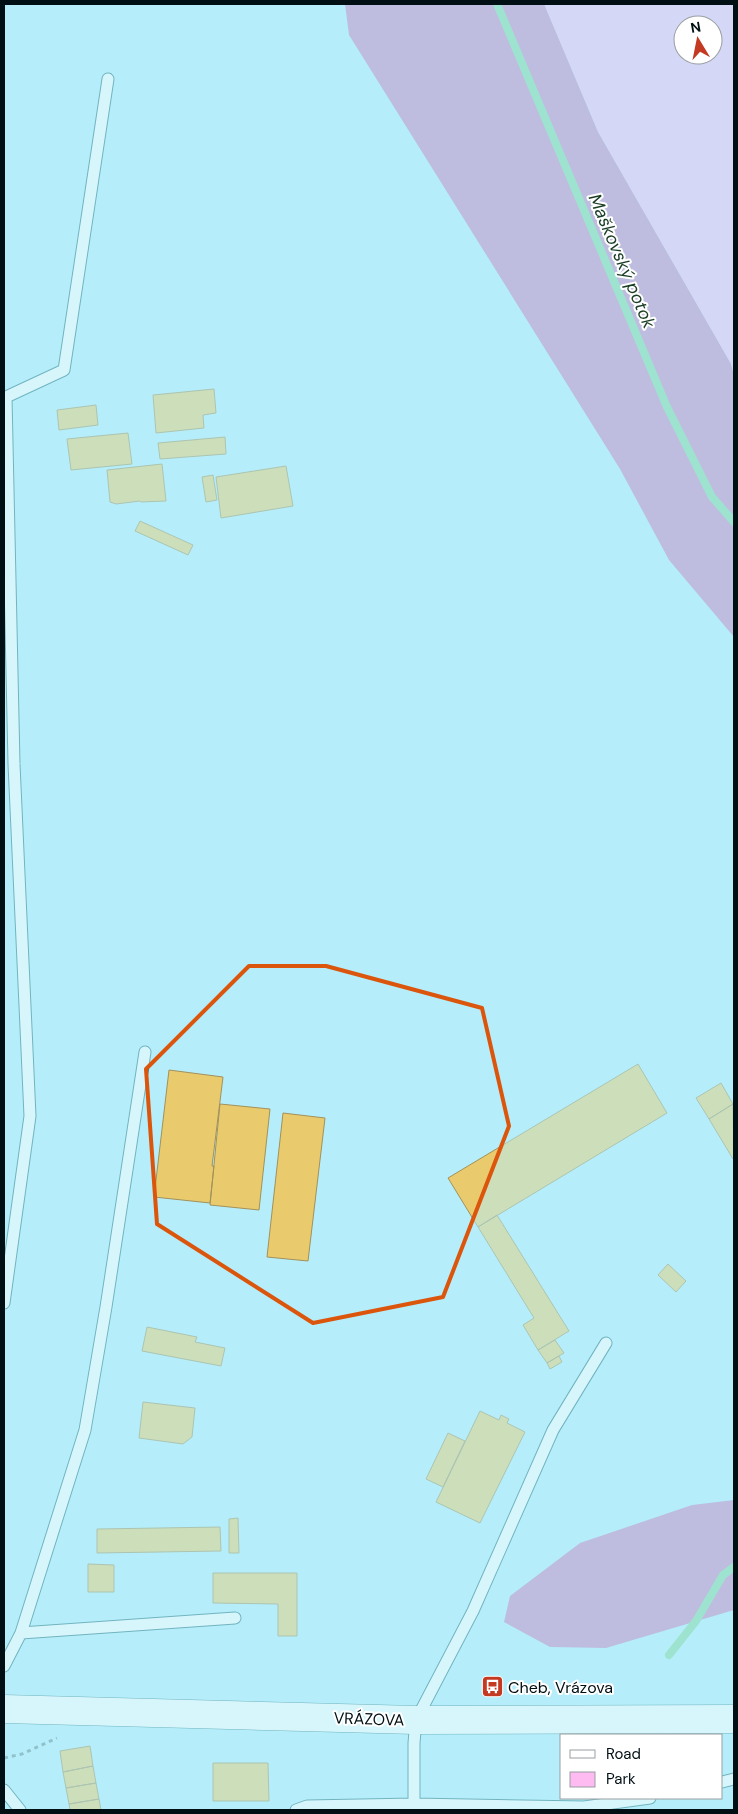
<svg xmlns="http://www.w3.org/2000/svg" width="738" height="1814" font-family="'DM Sans',sans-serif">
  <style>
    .green { fill: #fdbbf2; fill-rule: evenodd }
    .forest { fill: #c981be }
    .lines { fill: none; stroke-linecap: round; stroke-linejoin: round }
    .stream { stroke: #83d69b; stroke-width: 8 }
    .building { fill: #e9cb6e; stroke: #a2915b }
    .service-casing { stroke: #206d7a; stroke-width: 13 }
    .tertiary-casing { stroke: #206d7a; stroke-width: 29 }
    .path { stroke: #668d95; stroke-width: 3; stroke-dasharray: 4 4; stroke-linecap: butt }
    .service { stroke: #fff; stroke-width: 11 }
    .tertiary { stroke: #fff; stroke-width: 28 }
    .marked { fill: none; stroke: #dc550c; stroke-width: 4; stroke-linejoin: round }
    .labels { text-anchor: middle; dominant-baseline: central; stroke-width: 4; stroke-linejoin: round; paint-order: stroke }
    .poi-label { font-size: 16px; fill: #000f13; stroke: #fff; text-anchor: start }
    .street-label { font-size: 16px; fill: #000f13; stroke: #fff }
    .water-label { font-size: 18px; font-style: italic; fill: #193d25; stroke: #fff }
  </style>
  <rect width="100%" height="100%" fill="#b5eefa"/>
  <path class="green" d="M544 4H734V375L731 364 598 132ZM683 25H713V55H683Z"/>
  <path class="forest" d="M345 4H544L598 132 731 364 734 375V637L669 560 620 469 349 35Z
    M734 1500V1610L606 1648 550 1647 504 1622 510 1596 580 1543 692 1505Z"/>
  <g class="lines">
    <path class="stream" d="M497 4 667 407 712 497 734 522
      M669 1655 696 1621 723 1575 734 1567"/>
  </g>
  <path class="building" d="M214 389 216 413 203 415 204 428 156 433 153 395Z
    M96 405 98 425 59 430 57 410Z
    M128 433 132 464 71 470 67 439Z
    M225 437 226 454 160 459 158 443Z
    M162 464 166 501 141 502 140 501 116 504 110 502 107 470Z
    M286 466 293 506 221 518 216 477Z
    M213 475 217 500 206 502 202 477Z
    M140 521 193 545 188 555 135 531Z
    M638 1064 667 1113 478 1227 448 1178Z
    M169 1070 223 1077 212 1166H214L210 1203 154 1197Z
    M721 1083 733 1104 709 1119 696 1098Z
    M220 1104 270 1109 259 1210 210 1205Z
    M733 1104 734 1158 733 1159 709 1119Z
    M283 1113 325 1118 308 1261 267 1257Z
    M497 1215 569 1331 538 1350 523 1325 534 1318 478 1227Z
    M668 1264 686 1281 676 1292 658 1275Z
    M147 1327 197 1337 195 1342 225 1348 221 1366 142 1351Z
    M555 1340 564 1353 547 1363 538 1350Z
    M559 1356 562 1362 550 1369 547 1363Z
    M143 1402 195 1408 192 1437 183 1444 139 1438Z
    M480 1411 499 1420 501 1415 509 1419 507 1423 525 1432 480 1523 436 1502Z
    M448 1433 465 1441 443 1487 426 1479Z
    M238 1518 239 1553H229V1519Z
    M220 1527 221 1551 97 1553V1529Z
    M88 1564 114 1565V1592H88Z
    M213 1573H297V1636H278V1604L213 1603Z
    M90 1746 93 1766 63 1772 60 1751Z
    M213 1763H268L269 1801H213Z
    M93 1766 96 1783 66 1788 63 1772Z
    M96 1783 99 1799 69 1804 66 1788Z
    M99 1799 101 1810H70L69 1804Z"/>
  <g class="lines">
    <defs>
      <path id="service" d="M4 1303 30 1116 14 764 6 397 64 370 108 79
        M21 1633 235 1618
        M4 1666 21 1633 85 1430 106 1307 145 1052
        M722 1782 734 1779
        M4 1790 20 1810
        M414 1804V1743L416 1720 473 1611 553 1430 606 1343
        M296 1810 307 1806 414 1804 584 1807 650 1798"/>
      <path id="tertiary" d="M4 1709 416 1720 734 1719"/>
    </defs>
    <use href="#service" class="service-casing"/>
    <use href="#tertiary" class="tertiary-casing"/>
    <path class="path" d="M4 1758 22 1754 57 1738"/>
    <use href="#service" class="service"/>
    <use href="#tertiary" class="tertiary"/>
  </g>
  <path d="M0 0H738V1814H0ZM249 966H326L482 1008 509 1126 443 1297 313 1323 157 1224 146 1069Z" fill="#b5eefa" fill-opacity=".55" fill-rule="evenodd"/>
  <path class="marked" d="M249 966H326L482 1008 509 1126 443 1297 313 1323 157 1224 146 1069Z"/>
  <defs>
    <symbol id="bus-square" viewBox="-11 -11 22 22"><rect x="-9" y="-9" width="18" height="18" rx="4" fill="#c43921" stroke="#fff"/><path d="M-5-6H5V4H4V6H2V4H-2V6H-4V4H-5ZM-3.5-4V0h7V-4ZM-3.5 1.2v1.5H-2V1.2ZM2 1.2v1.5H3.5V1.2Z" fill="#fff"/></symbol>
  </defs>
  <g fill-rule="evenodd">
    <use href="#bus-square" x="480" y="1674" width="25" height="25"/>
  </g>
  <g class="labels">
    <g class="poi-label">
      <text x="508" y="1687">Cheb, Vrázova</text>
    </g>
    <g class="street-label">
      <text transform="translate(369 1719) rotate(2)">VRÁZOVA</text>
    </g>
    <g class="water-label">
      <text transform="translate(622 261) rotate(67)">Maškovský potok</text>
    </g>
  </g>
  <rect width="738" height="1814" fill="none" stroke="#000f13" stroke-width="10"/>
  <rect x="560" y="1734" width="162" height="65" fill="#ffffff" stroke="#999fa1"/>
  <rect x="570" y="1750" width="25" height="8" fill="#ffffff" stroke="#999fa1"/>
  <text x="606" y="1759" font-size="15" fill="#000f13">Road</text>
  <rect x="570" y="1772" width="25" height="15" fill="#fdbbf2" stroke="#999fa1"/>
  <text x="606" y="1784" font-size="15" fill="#000f13">Park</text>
  <g transform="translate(698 40) rotate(350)"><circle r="24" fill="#ffffff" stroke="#999fa1"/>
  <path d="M0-4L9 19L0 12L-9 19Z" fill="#c43921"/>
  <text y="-8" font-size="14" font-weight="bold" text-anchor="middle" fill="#000f13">N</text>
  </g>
</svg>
